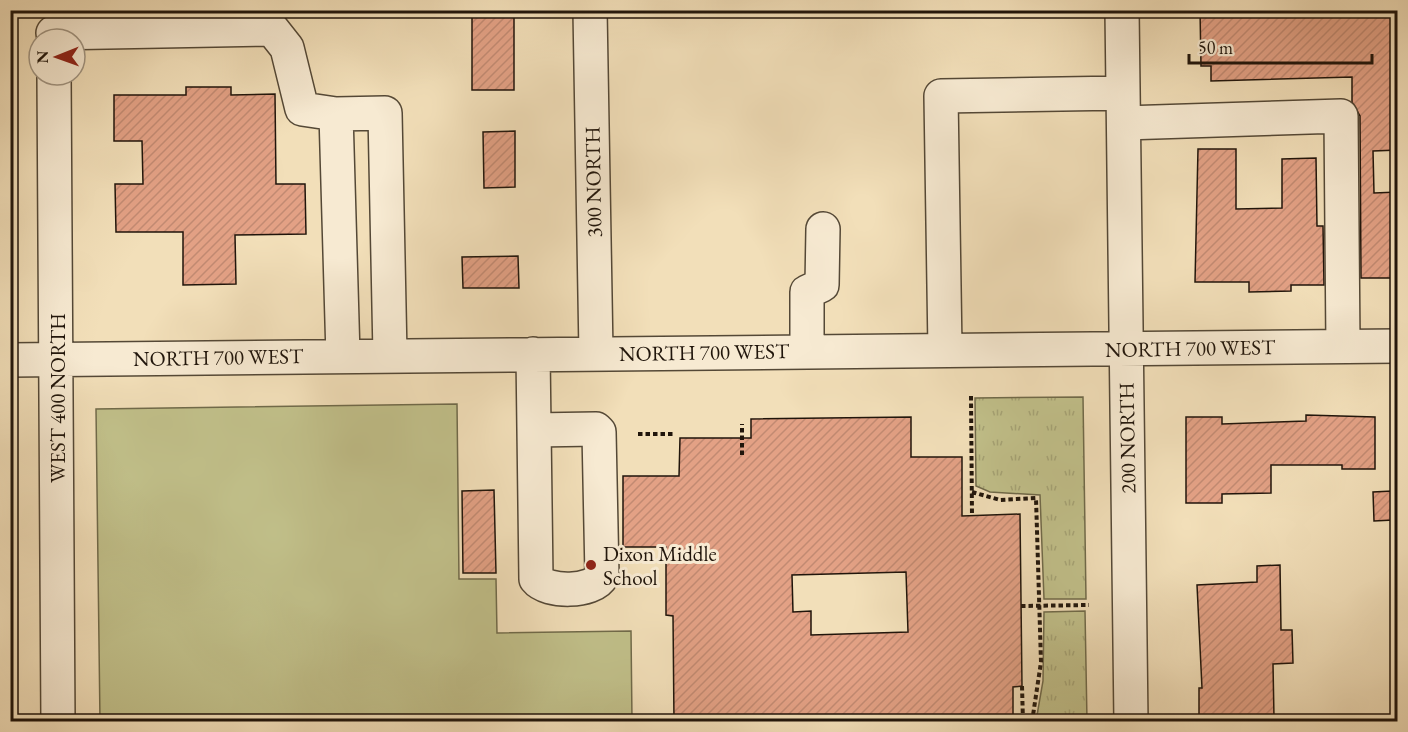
<svg xmlns="http://www.w3.org/2000/svg" width="1408" height="732" font-family="'EB Garamond',serif">
  <style>
    .grass { fill: url(#grass-tufts); stroke: #706a4a; stroke-width: 1.5 }
    .green { fill: #c1c08a; stroke: #706a4a; stroke-width: 1.5 }
    .building { fill: url(#building-hatch); stroke: #20150b; stroke-width: 1.5; fill-rule: evenodd }
    .lines { fill: none; stroke-linecap: round; stroke-linejoin: round }
    .minor-casing { stroke: #544836; stroke-width: 36 }
    .path { stroke: #20150b; stroke-width: 4; stroke-dasharray: 4.5 3; stroke-linecap: butt }
    .minor { stroke: #f7ead2; stroke-width: 33 }
    .poi-dot { fill: #8f2418; stroke: #f7ead2; stroke-width: 2 }
    .labels { text-anchor: middle; dominant-baseline: central; stroke-width: 6; stroke-linejoin: round; paint-order: stroke }
    .street-label { font-size: 21px; fill: #20150b; stroke: #f7ead2 }
    .poi-label { font-size: 21px; fill: #20150b; stroke: #f7ead2; text-anchor: start }
  </style>
  <defs>
    <pattern id="grass-tufts" width="24" height="20" patternUnits="userSpaceOnUse" patternTransform="scale(1.5)"><rect width="24" height="20" fill="#c1c08a"/><path d="M3 7l-1-3M5 7V3M7 7l1-3M15 17l-1-3M17 17v-4M19 17l1-3" fill="none" stroke="#a6a476"/></pattern>
    <pattern id="building-hatch" width="6" height="6" patternUnits="userSpaceOnUse" patternTransform="scale(1.5)"><rect width="6" height="6" fill="#e3a185"/><path d="M-1 1l2-2M0 6l6-6M5 7l2-2" fill="none" stroke="#c28a72"/></pattern>
  </defs>
  <rect width="100%" height="100%" fill="#f2dfb9"/>
  <filter id="stains"><feTurbulence type="fractalNoise" baseFrequency=".00333" numOctaves="4"/><feColorMatrix values="0 0 0 0 .2 0 0 0 0 .09 0 0 0 0 .02 0 0 0 .5 -.17"/></filter>
  <radialGradient id="worn" r=".72"><stop offset=".6" stop-color="#630" stop-opacity="0"/><stop offset="1" stop-color="#630" stop-opacity=".3"/></radialGradient>
  <path class="grass" d="M1083 397 1086 599H1044L1040 495 990 492 976 486 975 398Z
    M1085 611 1087 721H1036L1043 681 1044 612Z"/>
  <path class="green" d="M457 404 459 579H496L497 633 631 631 632 721H100L96 409Z"/>
  <path class="building" d="M472 10H514V90H472Z
    M1200 10H1398V150L1373 151 1374 193 1398 192V278H1361L1360 116 1352 102V77L1211 81V66H1201Z
    M186 87H231V95L275 94 276 184H305L306 234 235 235 236 284 183 285V232H116L115 184H143L142 141H114V95H186Z
    M515 131V187L484 188 483 132Z
    M1198 149H1236V209L1282 208V159L1316 158 1317 226H1323L1324 285H1291V291L1249 292V282H1195Z
    M518 256 519 288H463L462 257Z
    M1306 415 1375 417V469H1342V465H1271V493L1222 494V503H1186V417H1222V424L1306 421Z
    M911 417V457H962V516L1020 514 1022 686 1013 687V722H674L673 616 666 615V547H623V476H679L680 438H751V419ZM906 572 908 632 811 635V611L793 612 792 575Z
    M494 490 496 573H463L462 491Z
    M1392 491 1393 520 1374 521 1373 492Z
    M1280 565 1281 630H1292L1293 663 1273 664 1274 718 1199 719V688H1202L1197 585 1257 582V566Z"/>
  <g class="lines">
    <defs>
      <path id="minor" d="M590 10 596 353
        M1122 10 1131 722
        M53 33 272 29 287 48 302 109 336 114
        M54 75 58 722
        M1124 123 1341 116 1343 346
        M945 350 941 96 1123 93
        M807 351V292L822 285 823 229
        M533 354C534 429 535 504 536 579 547 593 593 593 602 576L599 432 596 429 534 430
        M343 356 336 114 385 113 390 355
        M10 360 1398 346"/>
    </defs>
    <use href="#minor" class="minor-casing"/>
    <path class="path" d="M971 396 972 516
      M638 434H673
      M742 455V424
      M972 492 1000 500 1036 498 1041 662 1032 722
      M1021 606 1089 605
      M1022 686 1023 722"/>
    <use href="#minor" class="minor"/>
  </g>
  <circle class="poi-dot" cx="591" cy="565" r="6"/>
  <g class="labels">
    <g class="street-label">
      <text transform="translate(593 182) rotate(-91)">300 NORTH</text>
      <text transform="translate(1190 348) rotate(-1)">NORTH 700 WEST</text>
      <text transform="translate(704 352) rotate(-1)">NORTH 700 WEST</text>
      <text transform="translate(218 357) rotate(-1)">NORTH 700 WEST</text>
      <text transform="translate(57 398) rotate(-90)">WEST 400 NORTH</text>
      <text transform="translate(1127 438) rotate(-91)">200 NORTH</text>
    </g>
    <g class="poi-label">
      <text x="603" y="553">Dixon Middle<tspan x="603" dy="24">School</tspan></text>
    </g>
  </g>
  <rect width="1408" height="732" fill="none" stroke="#f2dfb9" stroke-width="36"/>
  <rect x="12" y="12" width="1384" height="708" fill="none" stroke="#20150b" stroke-width="3"/>
  <rect x="18" y="18" width="1372" height="696" fill="none" stroke="#20150b" stroke-width="1.5"/>
  <g transform="translate(57 57) rotate(269)"><circle r="28" fill="#f7ead2" stroke="#a19582" stroke-width="1.5"/>
  <path d="M0-4.5L10 22L0 15L-10 22Z" fill="#8f2418"/>
  <text y="-9" font-size="16" font-weight="bold" text-anchor="middle" fill="#20150b">N</text>
  </g>
  <path d="M1189 54v9h183v-9" fill="none" stroke="#20150b" stroke-width="3"/>
  <text x="1198" y="54" font-size="18" fill="#20150b" stroke="#f7ead2" stroke-width="4.5" paint-order="stroke">50 m</text>
  <rect width="100%" height="100%" filter="url(#stains)"/>
  <rect width="100%" height="100%" fill="url(#worn)"/>
</svg>
